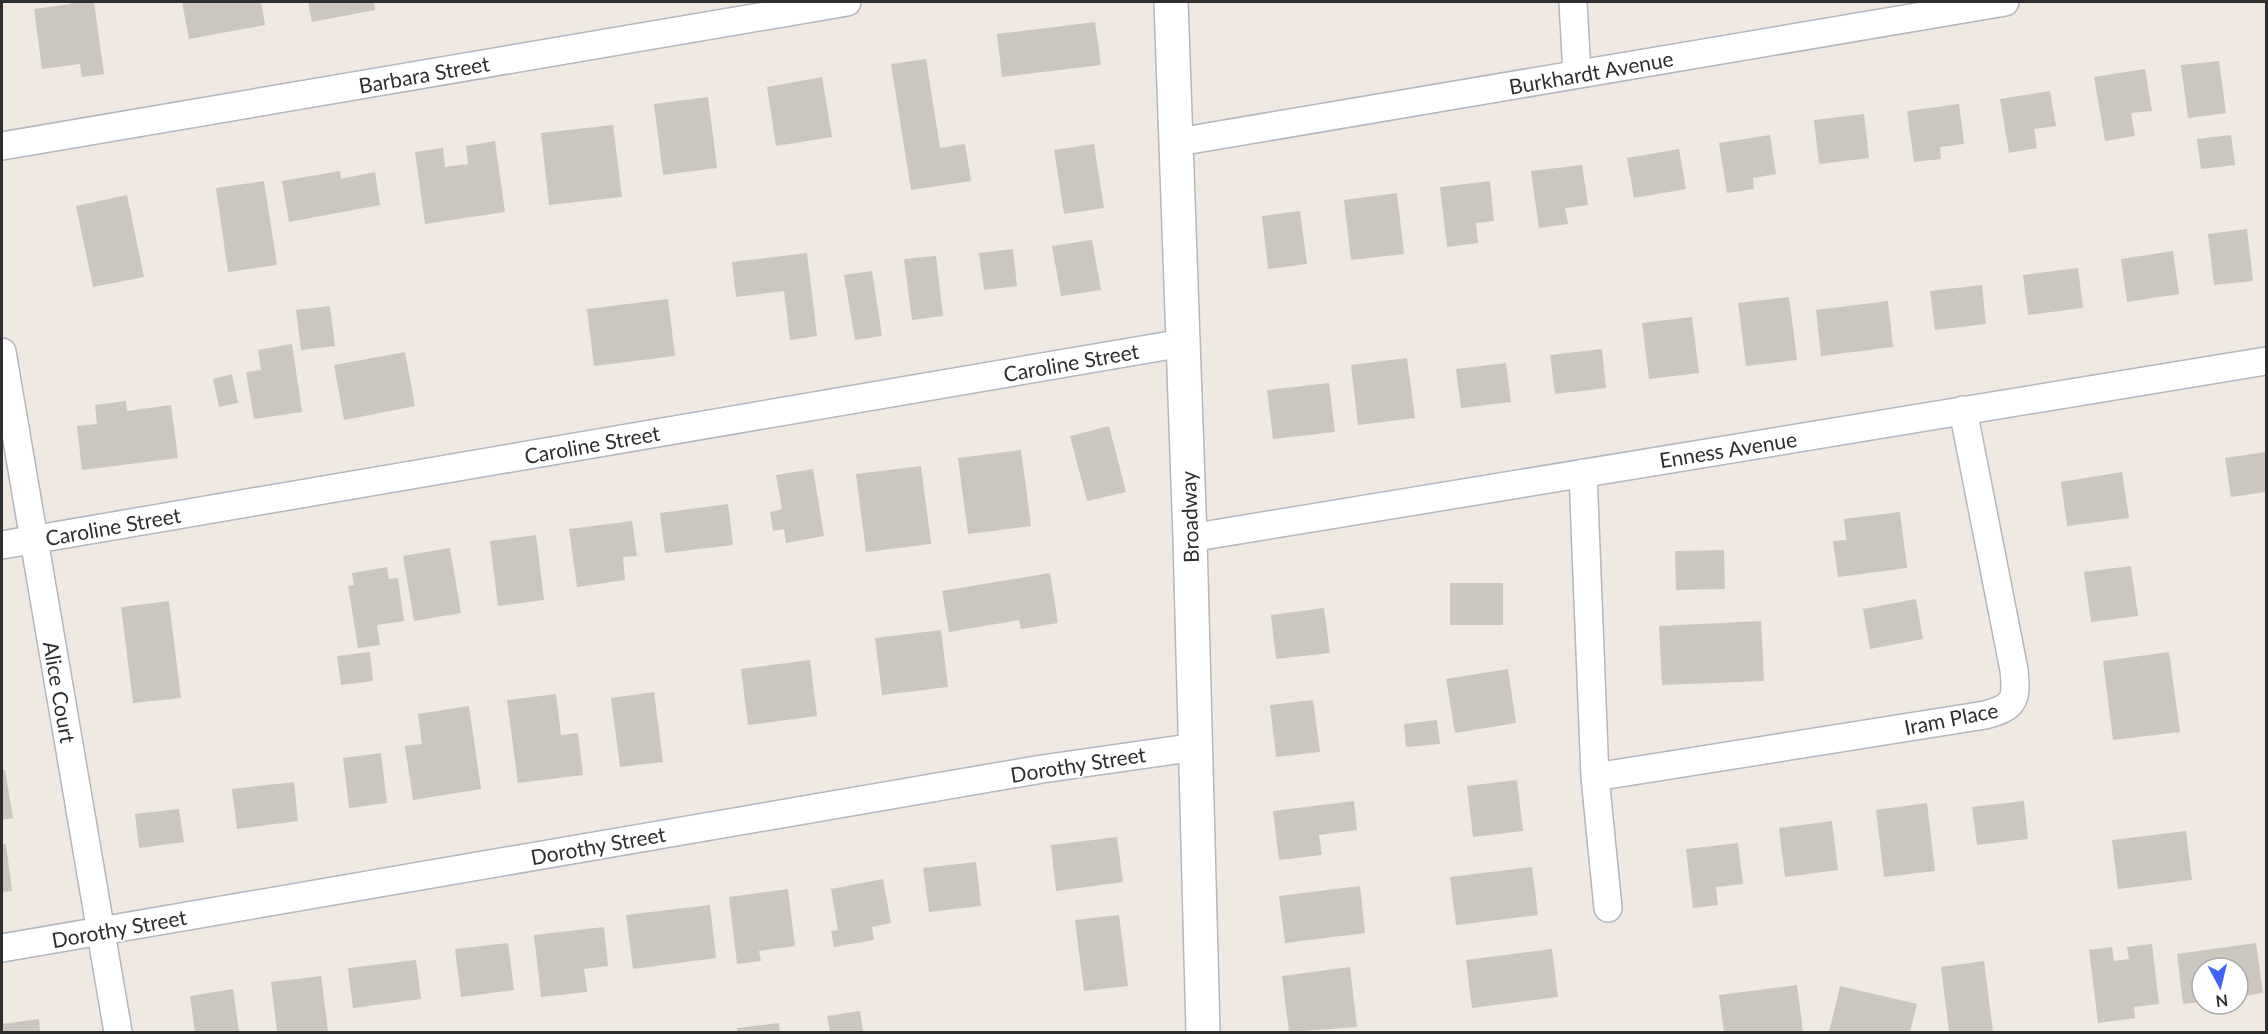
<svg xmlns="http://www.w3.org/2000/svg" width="2268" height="1034" font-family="Lato,sans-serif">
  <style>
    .building { fill: #cbc7bf }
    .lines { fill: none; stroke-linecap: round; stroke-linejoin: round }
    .street-casing { stroke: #b4b7c1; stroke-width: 30 }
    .secondary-casing { stroke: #b4b7c1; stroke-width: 36 }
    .street { stroke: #fff; stroke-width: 27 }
    .secondary { stroke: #fff; stroke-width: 33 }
    .labels { text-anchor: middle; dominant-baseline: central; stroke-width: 4.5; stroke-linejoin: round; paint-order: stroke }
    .street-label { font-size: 21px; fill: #2e2e2e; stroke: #fff }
  </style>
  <rect width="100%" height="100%" fill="#efe9e1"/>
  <path class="building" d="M70 2H94L104 74 82 77 80 64 42 69 34 9 71 4Z
    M182 2H261L265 25 189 39Z
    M308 2H374L375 10 312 22Z
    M1095 22 1101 65 1002 77 997 34Z
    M926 59 940 148 965 144 971 181 911 190 891 64Z
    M2219 61 2226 113 2188 118 2181 65Z
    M2145 69 2152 111 2131 113 2135 136 2105 141 2094 77Z
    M822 77 832 137 776 146 767 87Z
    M2050 91 2056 126 2034 129 2037 148 2009 153 2000 99Z
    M708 97 717 168 663 175 654 104Z
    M1959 104 1964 144 1940 147 1941 159 1914 162 1907 111Z
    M1864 114 1869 158 1819 164 1814 120Z
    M613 125 622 197 549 205 541 133Z
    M1770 135 1776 174 1753 178 1754 189 1727 193 1719 143Z
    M2231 135 2235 165 2201 169 2197 139Z
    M495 141 505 212 425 224 415 152 443 148 445 167 468 164 466 146Z
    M1094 144 1104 208 1064 214 1054 150Z
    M1679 149 1686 189 1634 198 1627 158Z
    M1582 165 1588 205 1565 208 1568 224 1539 228 1531 171Z
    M340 171 341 179 375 172 380 205 289 222 282 181Z
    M264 181 277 265 228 272 216 188Z
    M1490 181 1494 221 1476 223 1478 243 1447 247 1440 187Z
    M1397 193 1404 254 1351 260 1344 200Z
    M127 195 144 277 93 287 76 206Z
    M1300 211 1307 264 1268 269 1262 216Z
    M2247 229 2253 281 2214 285 2208 234Z
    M1092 240 1101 290 1061 296 1052 246Z
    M1013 249 1017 286 984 290 979 253Z
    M2173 251 2179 294 2127 302 2121 259Z
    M807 253 817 336 790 340 784 291 736 297 732 262Z
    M936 256 943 316 912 320 904 259Z
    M2078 268 2083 308 2028 315 2023 275Z
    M872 271 882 336 855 340 844 275Z
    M1982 285 1986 324 1935 330 1930 291Z
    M1789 297 1797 360 1746 366 1738 303Z
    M668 299 675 356 594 366 587 309Z
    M1888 301 1893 347 1821 356 1816 310Z
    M330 306 335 346 301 350 296 310Z
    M1692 317 1699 373 1649 379 1642 323Z
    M292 344 302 412 254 419 246 372 261 370 258 350Z
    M1602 349 1606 388 1555 394 1550 355Z
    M405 352 415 406 344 420 334 365Z
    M1407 358 1415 418 1358 425 1351 365Z
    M1506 363 1511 402 1461 408 1456 369Z
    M232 374 238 403 219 407 213 379Z
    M1329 383 1335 432 1273 439 1267 390Z
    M126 401 127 411 171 405 178 458 82 470 77 426 97 424 95 405Z
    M1109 426 1126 492 1087 501 1070 436Z
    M1021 450 1031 526 968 534 958 458Z
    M2266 452V492L2231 497 2225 458Z
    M921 466 931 544 866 552 856 474Z
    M813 469 824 536 786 543 784 529 773 531 770 512 782 509 776 475Z
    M2122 472 2129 518 2067 526 2061 482Z
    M728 504 733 545 665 553 660 513Z
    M1900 512 1907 568 1838 577 1833 541 1846 540 1844 519Z
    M632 521 637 556 623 557 625 580 577 587 569 529Z
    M536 535 544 600 498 606 490 541Z
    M450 548 461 613 414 621 403 556Z
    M1724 550 1725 589 1676 590 1675 551Z
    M2131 566 2138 616 2091 622 2084 572Z
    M387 567 389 579 398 578 404 621 377 625 380 645 358 648 348 586 354 585 352 573Z
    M1050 573 1058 623 1021 629 1019 620 949 632 942 591Z
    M1450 583H1503V625H1450Z
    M1916 599 1923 639 1870 649 1863 609Z
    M169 601 181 698 133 703 121 607Z
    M1324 608 1330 653 1276 659 1271 615Z
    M1761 621 1764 681 1662 685 1659 626Z
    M941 630 948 687 882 695 875 638Z
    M370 652 373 681 341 685 337 656Z
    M2169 652 2180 732 2113 740 2103 661Z
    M810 660 817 716 748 725 741 669Z
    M1508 669 1516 723 1455 733 1446 679Z
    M654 692 663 762 620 767 611 698Z
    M556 694 561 735 578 733 583 775 518 783 507 700Z
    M1313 700 1320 752 1276 757 1270 705Z
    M469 706 481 789 413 800 405 746 422 744 418 714Z
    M1437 720 1440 744 1406 747 1404 724Z
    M381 753 387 803 349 808 343 758Z
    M2 770H5L13 818 2 820Z
    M1517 780 1523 831 1473 837 1467 786Z
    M294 782 298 821 237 829 232 789Z
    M1354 801 1357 830 1319 835 1322 855 1279 860 1273 811Z
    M2024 801 2028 839 1977 845 1972 807Z
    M1927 803 1935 871 1884 877 1876 810Z
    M179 809 184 842 139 848 135 814Z
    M1832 821 1838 870 1785 877 1779 828Z
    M2186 831 2192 880 2118 889 2112 840Z
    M1117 837 1123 882 1056 891 1051 845Z
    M1738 843 1743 884 1716 887 1718 905 1693 908 1686 849Z
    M2 844H6L12 891 2 892Z
    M976 862 981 906 929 912 923 868Z
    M1532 867 1538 915 1456 925 1450 877Z
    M883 879 891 923 872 927 874 940 834 947 831 931 838 930 831 889Z
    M1360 886 1365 933 1285 943 1279 896Z
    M788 889 795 946 759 951 761 961 737 964 729 897Z
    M710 905 716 958 633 969 626 915Z
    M1119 915 1128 986 1084 991 1075 920Z
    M604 927 608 966 584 969 587 992 541 997 534 935Z
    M508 943 514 990 461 997 455 949Z
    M2256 943 2263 993 2238 997V968H2202V1002L2183 1004 2177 954Z
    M2152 944 2159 1004 2134 1007 2135 1018 2098 1023 2089 950 2112 947 2114 961 2129 959 2127 947Z
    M1552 949 1558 997 1472 1008 1466 960Z
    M416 960 421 999 353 1008 348 968Z
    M1984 961 1993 1032H1949L1941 967Z
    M1350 967 1357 1027 1289 1032 1282 976Z
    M321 976 328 1031 277 1032 271 982Z
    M1797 985 1803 1032H1724L1719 995Z
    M1840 986 1917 1004 1910 1032H1829Z
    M233 989 239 1032H195L190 996Z
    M860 1011 863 1032H830L827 1016Z
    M39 1019 40 1032H2V1024Z
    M779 1023 780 1032H737V1028Z"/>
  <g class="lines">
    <defs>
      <path id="street" d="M1573 2 1577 74
        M1178 142 2005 2
        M2 146 847 2
        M2 352 118 1032
        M1583 473 1595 777 1608 908
        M1190 538 2266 361
        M2 545 1183 343
        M1595 777 1985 715C2015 707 2017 700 2014 670L1963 410
        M2 948 1042 769 1196 747"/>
      <path id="secondary" d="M1171 2 1190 538 1203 1032"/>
    </defs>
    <use href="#street" class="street-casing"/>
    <use href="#secondary" class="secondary-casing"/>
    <use href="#street" class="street"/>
    <use href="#secondary" class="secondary"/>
  </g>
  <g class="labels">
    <g class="street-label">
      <text transform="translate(1591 72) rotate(-10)">Burkhardt Avenue</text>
      <text transform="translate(424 74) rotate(-10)">Barbara Street</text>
      <text transform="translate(1071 362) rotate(-10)">Caroline Street</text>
      <text transform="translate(592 444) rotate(-10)">Caroline Street</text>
      <text transform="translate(1728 449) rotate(-9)">Enness Avenue</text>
      <text transform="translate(1189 517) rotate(-92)">Broadway</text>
      <text transform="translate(113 526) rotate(-10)">Caroline Street</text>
      <text transform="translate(60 692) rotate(80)">Alice Court</text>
      <text transform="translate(1951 718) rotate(-11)">Iram Place</text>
      <text transform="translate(1078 764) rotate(-9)">Dorothy Street</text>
      <text transform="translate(598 845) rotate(-10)">Dorothy Street</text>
      <text transform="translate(119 928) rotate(-10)">Dorothy Street</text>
    </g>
  </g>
  <rect width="2268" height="1034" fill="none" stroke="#2e2e2e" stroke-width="6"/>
  <g transform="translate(2220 986) rotate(173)"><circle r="28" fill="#ffffff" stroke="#ababab" stroke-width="1.5"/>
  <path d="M0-4.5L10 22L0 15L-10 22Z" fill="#4264fb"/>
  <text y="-9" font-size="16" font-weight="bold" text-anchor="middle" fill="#2e2e2e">N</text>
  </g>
</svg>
